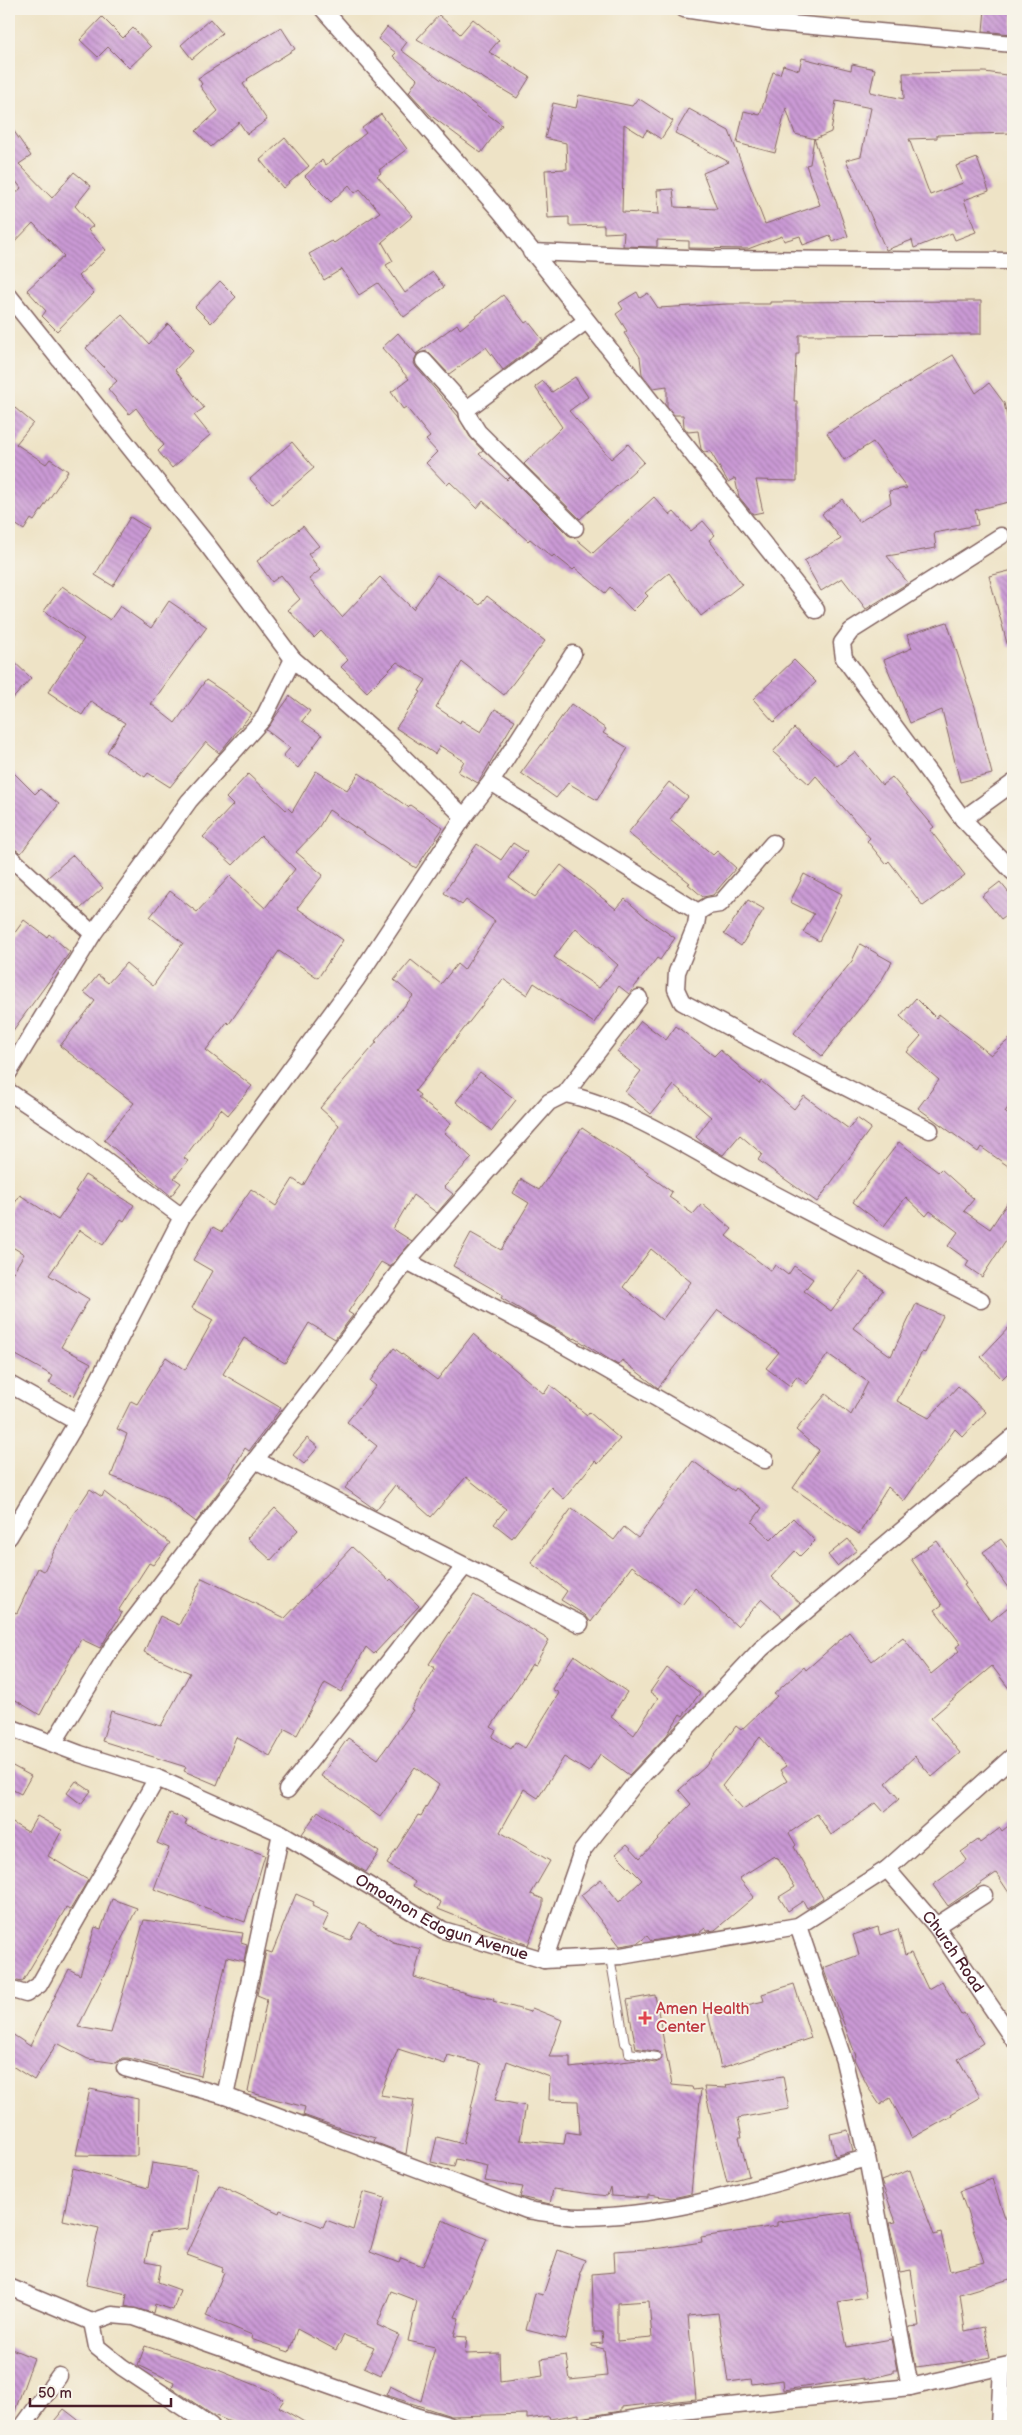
<svg xmlns="http://www.w3.org/2000/svg" width="1022" height="2435" font-family="'Balsamiq Sans',sans-serif">
  <style>
    .building { fill: url(#building-back-hatch); fill-rule: evenodd }
    .lines { fill: none; stroke-linecap: round; stroke-linejoin: round }
    .lane-casing { stroke: #836461; stroke-width: 10 }
    .street-casing { stroke: #836461; stroke-width: 19 }
    .lane { stroke: #fff; stroke-width: 8 }
    .street { stroke: #fff; stroke-width: 16 }
    .health-dot { fill: #e0444e; stroke: #f7f3e8; stroke-width: 2 }
    .labels { text-anchor: middle; dominant-baseline: central; stroke-width: 4; stroke-linejoin: round; paint-order: stroke }
    .street-label { font-size: 16px; fill: #4a1f2b; stroke: #f7f3e8 }
    .health-label { font-size: 16px; fill: #be3a42; stroke: #f7f3e8; text-anchor: start }
  </style>
  <defs>
    <pattern id="building-back-hatch" width="6" height="6" patternUnits="userSpaceOnUse" patternTransform="scale(1.25)"><rect width="6" height="6" fill="#ca9ad5"/><path d="M-1 5l2 2M0 0l6 6M5-1l2 2" fill="none" stroke="#a67dad"/></pattern>
  </defs>
  <rect width="100%" height="100%" fill="#f7f3e8"/>
  <filter id="ink" filterUnits="userSpaceOnUse"><feTurbulence type="fractalNoise" baseFrequency=".02" numOctaves="2"/><feDisplacementMap in="SourceGraphic" scale="10" xChannelSelector="R" yChannelSelector="G"/><feConvolveMatrix kernelMatrix="1 2 1 2 8 2 1 2 1" color-interpolation-filters="sRGB"/></filter>
  <filter id="wash" filterUnits="userSpaceOnUse"><feTurbulence type="fractalNoise" baseFrequency=".0096" numOctaves="4" result="noise"/><feDisplacementMap in="SourceGraphic" scale="20" xChannelSelector="R" yChannelSelector="G"/><feGaussianBlur stdDeviation="1.12" result="paint"/><feColorMatrix in="noise" values="0 0 0 0 0 0 0 0 0 0 0 0 0 0 0 0 0 1.4 0 .05"/><feComposite in="paint" operator="in"/></filter>
  <g filter="url(#wash)">
    <rect width="100%" height="100%" fill="#eee3c6"/>
    <g id="blocks">
      <path class="building" d="M985 9H1013L1011 34 983 31Z
        M439 15 460 34 473 19 499 40 489 52 530 77 517 98 417 39Z
        M102 17 123 38 133 28 151 47 129 68 108 47 98 57 80 40Z
        M210 19 222 33 192 59 181 45Z
        M281 27 295 49 247 79 248 80 243 84 267 120 247 134 239 122 211 147 196 131 218 111 200 86 202 84 198 78Z
        M387 27 407 42 401 50 502 125 481 153 430 115 409 92 417 79 393 56 396 53 378 39Z
        M802 58 851 70 852 64 875 69 870 92 904 99 903 73 985 72 1013 76V133L937 135V138L909 139 930 195 963 183 956 166 977 158 989 191 964 200 976 232 955 240 952 233 914 248 912 240 886 250 846 160 861 156 871 108 836 101 831 132 815 139 795 134 786 108 775 153 737 143 744 111 760 115 773 72 780 74 783 65 799 70Z
        M579 95 632 106 638 98 673 121 661 139 647 130 643 136 624 124 622 212 659 214 657 190 673 189 675 207 717 209 703 173 729 162 675 133 689 109 729 131 765 224 820 205 806 165 810 164 814 138 848 236 833 242 830 235 803 245 800 236 784 241 782 236 748 249 689 248V241L657 240V247L623 246 624 232 604 233V225L569 226V217L548 218 545 170 567 169 566 143 545 138 553 103 576 108Z
        M381 114 407 149 379 170 381 173 377 176 413 216 382 242 393 261 386 265 405 293 433 272 444 287 404 317 378 283 359 295 342 269 324 280 309 254 332 241 334 243 380 212 360 189 355 193 349 185 331 202 305 176 322 160 326 165 366 133 362 128Z
        M9 124 31 156 19 164 52 198 74 172 91 186 75 206 93 226 88 230 106 250 78 276 94 293 57 331 42 316 46 311 27 290 64 256 33 223 9 248V201L21 188 9 172Z
        M285 138 309 166 283 188 260 160Z
        M220 281 236 297 211 323 195 307Z
        M637 292 640 298 648 293 658 308 727 304H770V302L981 301V334L799 335V354H796L794 401H797V481L756 480 763 512 753 514 739 497 735 478 728 482 710 451 704 452 701 449 698 431 688 432 684 427 683 415H674L667 406V386L653 388 642 374 640 357 624 333 627 331 616 314 623 309 619 303Z
        M503 295 525 323 528 321 543 340 503 370 486 347 449 374 427 351 417 354 414 363 416 367 458 416 470 437 483 451 479 454 507 480 510 477 568 535 575 538 593 553 654 497 670 515 674 512 691 531 703 521 715 535 709 540 742 584 701 616 669 573 645 593 648 596 633 611 610 587 605 593 575 568 573 570 554 555 552 557 530 539 528 541 483 501 477 508 450 482 447 485 426 463 437 452 426 440 430 437 406 407 403 409 391 392 409 379 382 348 398 333 416 354 457 324 460 329Z
        M122 315 149 344 168 324 194 350 175 370 204 408 194 415 210 435 172 468 158 451 164 445 136 408 129 414 108 389 117 381 86 348Z
        M953 355 976 393 989 383 1004 403 1013 444V501L975 510 978 525 934 533 936 548 887 556 908 583 866 609 842 578 821 591 804 561 841 539 822 514 842 499 859 522 891 503 889 491 907 488 873 442 844 460 827 433Z
        M575 377 588 397 569 411 611 459 628 444 644 462 580 519 524 464 562 427 535 387 543 381 552 392Z
        M9 403 33 423 16 444 46 464 50 459 68 471 34 521 31 519 24 530 9 520Z
        M292 442 314 468 272 504 250 479Z
        M130 517 148 528 113 586 95 575Z
        M303 526 319 546 308 554 320 570 309 579 342 617 380 577 413 609 437 575 480 605 487 596 545 641 504 695 462 662 436 707 460 723 461 720 481 732 495 709 515 720 478 783 458 772 464 761 440 746 435 754 396 728 421 692 419 691 426 680 397 662 367 692 341 667 348 660 321 631 314 638 288 610 300 599 281 575 272 582 257 561Z
        M1013 570V647H1008L989 576Z
        M62 586 110 620 120 606 151 628 169 601 207 627 151 704 175 723 206 680 227 694 252 713 219 753 206 742 170 787 148 773 145 777 107 752 125 723 91 701 82 715 48 692 84 639 44 611Z
        M947 622 975 707 992 774 960 782 942 710 910 723 884 660 912 648 907 635Z
        M9 657 31 678 9 703Z
        M794 660 816 682 774 722 753 699Z
        M290 696 310 711 302 721 322 735 298 768 283 756 290 748 266 730Z
        M571 704 606 729 603 733 628 748 597 800 568 783 556 798 521 773Z
        M794 728 837 766 855 752 882 785 892 777 934 827 930 830 965 875 923 906 889 861 886 864 867 841 870 838 816 776 809 784 773 752Z
        M9 768 35 794 40 789 59 804 21 853 9 846Z
        M316 771 347 790 359 773 408 807 410 805 443 828 416 868 329 810 317 830 296 852 323 875 297 908 343 940 318 978 279 951 229 1024 227 1022 206 1050 252 1086 228 1115 221 1109 184 1158 188 1161 174 1178 181 1183 171 1196 104 1140 134 1103 60 1046 95 1001 84 992 98 975 108 983 126 963 153 986 183 943 150 917 170 891 197 912 230 876 265 908 295 869 261 836 233 865 203 837 233 805 226 798 248 774 286 810 288 808 292 812Z
        M669 782 688 797 670 819 713 855 717 851 736 868 713 895 703 897 688 884 690 883 628 833Z
        M513 843 527 852 509 878 535 897 561 865 616 909 625 899 648 919 675 938 660 960 657 958 629 994 619 986 594 1023 534 983 527 995 503 979 415 1091 420 1095 418 1098 451 1123 444 1132 472 1158 444 1187 453 1194 437 1213 413 1195 393 1229 412 1241 390 1267 381 1262 348 1312 353 1315 335 1339 309 1323 285 1363 244 1338 223 1374 281 1408 249 1451 245 1448 225 1483 196 1522 164 1497 111 1476 127 1434 117 1429 131 1401 137 1404 166 1357 185 1370 213 1320 192 1308 212 1271 193 1260 213 1227 222 1232 251 1189 276 1206 293 1179 303 1186 339 1125 320 1108 377 1042 375 1041 413 996 394 980 411 960 441 984 457 964 464 970 495 921 466 900 462 905 444 893 477 844 501 860ZM576 928 618 965 599 988 554 957Z
        M73 855 103 888 80 909 47 878Z
        M804 874 842 894 819 941 803 932 814 914 790 902Z
        M1000 882 1013 898V910L1001 919 982 896Z
        M748 900 764 909 741 946 724 934Z
        M24 920 47 937 49 934 70 952 9 1036V941Z
        M860 944 892 962 881 981 822 1056 794 1033 852 961Z
        M916 998 936 1018 939 1014 991 1055 1013 1036V1100L1005 1112 1013 1119V1158L1008 1166 981 1147 978 1152 918 1108 939 1080 907 1052 921 1036 900 1016Z
        M641 1021 666 1040 676 1026 714 1056 720 1050 759 1084 761 1081 794 1109 804 1096 849 1129 857 1118 871 1128 817 1202 758 1160 762 1154 740 1135 723 1155 703 1143 696 1137 711 1117 674 1085 651 1114 625 1092 641 1071 617 1052Z
        M480 1072 516 1100 492 1131 456 1102Z
        M582 1128 648 1172 647 1174 672 1192 669 1197 693 1214 702 1204 732 1229 726 1236 771 1271 775 1265 788 1275 794 1266 813 1279 804 1291 831 1311 860 1272 883 1290 853 1328 891 1356 916 1304 943 1316 925 1353 922 1352 897 1401 929 1418 958 1386 986 1412 963 1437 955 1429 904 1501 888 1487 859 1534 793 1488 819 1450 796 1430 826 1394 851 1415 868 1382 828 1354 807 1384 797 1376 790 1386 766 1368 779 1352 718 1310 658 1388 622 1360 618 1365 575 1338 574 1339 532 1316 501 1298 503 1295 453 1266 471 1233 501 1250 529 1203 513 1193 521 1179 539 1190ZM651 1249 691 1282 662 1320 623 1287Z
        M899 1142 938 1172 941 1169 974 1199 964 1211 990 1229 1013 1194V1229L982 1277 966 1266 969 1261 948 1246 958 1232 930 1211 926 1216 906 1197 884 1226 853 1202Z
        M85 1175 134 1205 124 1221 121 1219 103 1245 80 1230 49 1275 89 1299 61 1347 91 1363 74 1396 49 1383 53 1376 9 1351V1279L24 1254 9 1245V1212L20 1195 58 1220 77 1192 75 1191Z
        M1013 1323V1368L1002 1379 981 1357Z
        M473 1334 544 1394 550 1385 587 1415 589 1412 620 1439 598 1464 595 1461 564 1499 551 1487 512 1538 494 1524 506 1509 466 1477 431 1517 395 1485 376 1510 345 1488 377 1446 347 1422 376 1386 370 1381 394 1348 437 1380Z
        M307 1438 318 1447 304 1464 293 1455Z
        M693 1461 734 1491 736 1488 762 1508 752 1522 771 1540 793 1518 815 1541 800 1556 795 1551 771 1577 800 1603 783 1618 762 1599 737 1626 695 1588 682 1605 632 1566 591 1622 585 1615 561 1600 567 1591 531 1563 572 1508 614 1540 624 1527 638 1538Z
        M90 1489 102 1497 104 1492 170 1543 153 1565 149 1563 118 1611 122 1613 100 1648 81 1639 40 1715 9 1696V1623L15 1612 17 1613 38 1568 44 1571 72 1516Z
        M275 1508 298 1530 271 1560 247 1538Z
        M848 1539 857 1550 837 1566 828 1555Z
        M1001 1539 1013 1555V1595L983 1552Z
        M937 1541 966 1584 964 1585 991 1621 1013 1603V1694L992 1666 931 1718 960 1753 932 1777 915 1756 886 1783 899 1799 884 1812 876 1803 831 1835 817 1814 789 1833 796 1845 794 1847 823 1898 807 1908 803 1901 788 1911 779 1897 795 1887 777 1857 776 1858 774 1856 739 1878 754 1897 715 1930 707 1931 705 1928 699 1933 651 1941 647 1936 638 1943 620 1946 581 1895 601 1879 619 1902 642 1880 616 1854 627 1844 640 1858 691 1804 679 1790 705 1767 736 1726 741 1730 777 1696 774 1694 804 1667 806 1670 849 1632 872 1661 903 1637 931 1674 959 1651 956 1647 961 1644 935 1610 942 1605 911 1559ZM760 1737 786 1766 780 1770 787 1781 743 1809 722 1786Z
        M352 1547 389 1581 391 1579 419 1606 374 1654 366 1647 341 1692 325 1683 297 1735 285 1729 270 1756 236 1737 217 1785 184 1771 186 1767 102 1741 111 1711 161 1726 190 1673 144 1652 160 1616 179 1625 202 1578 285 1618Z
        M474 1595 549 1640 535 1665 532 1664 491 1727 496 1730 492 1737 511 1749 515 1742 525 1748 559 1693 552 1689 574 1655 627 1692 611 1717 634 1735 658 1698 650 1692 667 1668 700 1693 683 1716 680 1714 667 1735 629 1775 600 1754 589 1772 564 1757 538 1798 524 1789 500 1832 550 1861 531 1894 543 1899V1905L528 1945 438 1909 441 1902 413 1886 415 1882 387 1864 418 1815 421 1816 439 1785 415 1767 380 1817 321 1776 348 1738 378 1759 413 1710 411 1709 435 1668 429 1664Z
        M9 1764 31 1776 21 1794 9 1788Z
        M76 1781 91 1791 81 1804 67 1793Z
        M318 1811 379 1852 366 1872 302 1834Z
        M170 1813 187 1820 185 1825 209 1836 265 1855 245 1922 154 1889 169 1848 157 1843Z
        M37 1816 62 1830 48 1856 88 1880 70 1910 66 1908 22 1982 9 1979V1821L28 1832Z
        M1013 1822V1899L996 1873 948 1906 933 1885 967 1860 961 1852 978 1840 980 1843 1000 1828 1002 1831Z
        M296 1894 314 1902 312 1906 329 1914 322 1929 350 1940 360 1922 393 1942 421 1949 414 1977 472 1995 494 1999 493 2001 530 2012 532 2008 562 2020 549 2057H570V2068L638 2060 655 2063 660 2061 662 2057 659 2052 636 2048 627 2000 655 1995 672 2085 692 2087 693 2090 701 2089 691 2194 672 2198 648 2195V2198L611 2196 610 2187 607 2196 553 2189 550 2204 520 2197 523 2187 485 2181 488 2166 456 2159 454 2167 431 2162 437 2137 463 2144 481 2064 448 2055 445 2064 398 2049 380 2095 414 2100 406 2154 374 2142 375 2138 337 2127 303 2115 305 2107 248 2092 267 1999 257 1995 266 1951 272 1953ZM507 2061 550 2077 549 2100 578 2101 580 2134 566 2132 564 2144 520 2140 526 2106 495 2100Z
        M112 1899 137 1908 78 2027 111 2033 144 1920 243 1933 241 1942 247 1944 244 1961 227 1957 201 2076 128 2058H122L116 2063 88 2059 57 2043 34 2080 9 2064V2032L30 2046 69 1969 80 1975 95 1927 101 1929Z
        M878 1927 880 1935 898 1929 905 1955 911 1953 928 1989 942 1981 961 2015 964 2013 983 2043 958 2059 980 2097 951 2114 952 2116 912 2138 890 2098 880 2105 869 2089 854 2059 856 2056 823 1968 859 1955 853 1935Z
        M794 1984 811 2038 721 2068 708 2014 764 2001 762 1994Z
        M783 2076 789 2109 738 2118 742 2137H739L749 2176 727 2182 704 2087 727 2088 726 2085Z
        M90 2089 138 2099 137 2156 76 2155Z
        M848 2130 853 2151 835 2156 830 2134Z
        M152 2163 197 2170 188 2229 151 2233 145 2262 161 2265 158 2282 180 2290 173 2310 155 2304 153 2313 125 2306 127 2294 86 2285 99 2228 63 2220 73 2168 148 2188Z
        M910 2170 934 2235 941 2233 950 2271 984 2262 960 2191 992 2179 1012 2238 1008 2239 1013 2257V2278L960 2294 965 2331 984 2327 990 2357 963 2363V2361L916 2367 909 2327 919 2326 911 2270 900 2272 889 2223 896 2222 881 2181Z
        M219 2185 279 2213 280 2210 323 2227 326 2220 353 2230 363 2192 385 2198 370 2252 399 2263 401 2258 423 2266 442 2220 487 2239 455 2317 459 2318 454 2336 467 2337 465 2354 499 2353 500 2382 543 2376 541 2359 566 2355 570 2380 607 2376 604 2349 592 2346V2344L603 2343 602 2332H594L592 2274 615 2272 614 2251 662 2248 702 2242 701 2237 777 2226V2222L851 2212 866 2297 838 2302 847 2347 891 2339 897 2370H893V2373L864 2380V2378L784 2390 783 2380 752 2384 751 2379 728 2382 718 2313 688 2316 696 2399 621 2407V2411L579 2418V2414L550 2419 549 2416 527 2419V2414L451 2416 386 2395 390 2386 421 2401 435 2347 408 2341 417 2301 391 2291 377 2325 399 2335 381 2375 364 2367 374 2347 344 2335 336 2350 297 2329 289 2352 251 2339 252 2335 206 2316 224 2272 222 2271 223 2268 187 2255ZM649 2301 652 2338 617 2341V2303Z
        M558 2250 585 2260 579 2275H581L566 2340 526 2330 535 2293 543 2295Z
        M145 2346 218 2370 268 2390 284 2400 279 2407 311 2426H240L211 2414 172 2388 174 2382 138 2365Z
        M9 2348 34 2358 11 2422H9Z
        M64 2409 86 2426H50Z"/>
    </g>
  </g>
  <g filter="url(#ink)">
    <use href="#blocks" fill-opacity="0" stroke="#836461" stroke-width="1"/>
    <g class="lines">
      <defs>
        <path id="lane" d="M610 1957 625 2043 628 2046 629 2053 656 2057"/>
        <g id="street">
          <path d="M323 9 501 212 816 610"/>
          <path d="M684 9 769 22 1013 44"/>
          <path d="M531 252 712 259 1013 261"/>
          <path d="M9 296 209 547 293 659 389 743 464 817"/>
          <path d="M424 361 467 409 586 321"/>
          <path d="M467 409 468 416 478 432 575 528"/>
          <path d="M1001 536 851 631 842 643 844 658 963 819 1013 872"/>
          <path d="M491 782 698 912"/>
          <path d="M963 819 1013 783"/>
          <path d="M9 856 93 934"/>
          <path d="M698 912 696 925 677 972 676 989 682 1002 745 1036 930 1130"/>
          <path d="M698 912 708 906 720 904 773 843"/>
          <path d="M9 1072 93 934 189 801 263 719 293 659"/>
          <path d="M9 1092 60 1126 182 1217"/>
          <path d="M565 1094C624 1106 689 1148 742 1177 821 1219 901 1260 981 1300"/>
          <path d="M407 1261 546 1335 765 1460"/>
          <path d="M9 1384 77 1422"/>
          <path d="M255 1460 580 1624"/>
          <path d="M9 1537 77 1422 182 1217 356 980 464 817 491 782 573 654"/>
          <path id="s1" d="M9 1727 80 1754 157 1778 281 1833 443 1930 544 1960 621 1956 798 1926 887 1869 1013 1756"/>
          <path d="M54 1742 112 1648 407 1261 549 1102 565 1094 639 998"/>
          <path d="M287 1790 464 1567"/>
          <path id="s2" d="M887 1869 936 1926 1013 2039"/>
          <path d="M798 1926 844 2061 867 2158 910 2387"/>
          <path d="M936 1926 984 1895"/>
          <path d="M544 1960 582 1851 636 1782 761 1649 1013 1437"/>
          <path d="M9 1989 26 1994 39 1985 157 1778"/>
          <path d="M125 2068 225 2096 527 2210C544 2212 562 2217 580 2217 677 2217 774 2182 867 2158"/>
          <path d="M225 2096 281 1833"/>
          <path d="M9 2287 92 2322 112 2315 134 2317 418 2417 451 2426"/>
          <path d="M92 2322 97 2347 122 2367 211 2426"/>
          <path d="M23 2426 59 2376"/>
          <path d="M589 2426 682 2411 910 2387 1013 2364"/>
          <path d="M999 2426 1002 2367"/>
        </g>
      </defs>
      <use href="#lane" class="lane-casing"/>
      <use href="#street" class="street-casing"/>
      <use href="#lane" class="lane"/>
      <use href="#street" class="street"/>
    </g>
  </g>
  <path class="health-dot" d="M642.5 2010.5h5v5h5v5h-5v5h-5v-5h-5v-5h5z"/>
  <g class="labels">
    <g class="street-label">
      <text stroke="none"><textPath href="#s1" startOffset="475">Omoanon Edogun Avenue</textPath></text>
      <text stroke="none"><textPath href="#s2" startOffset="106">Church Road</textPath></text>
    </g>
    <g class="health-label">
      <text x="656" y="2009">Amen Health<tspan x="656" dy="18">Center</tspan></text>
    </g>
  </g>
  <rect width="1022" height="2435" fill="none" stroke="#f7f3e8" stroke-width="30"/>
  <path d="M30 2398v8h141v-8" fill="none" stroke="#4a1f2b" stroke-width="2.5"/>
  <text x="38" y="2398" font-size="15" fill="#4a1f2b" stroke="#f7f3e8" stroke-width="4" paint-order="stroke">50 m</text>
</svg>
